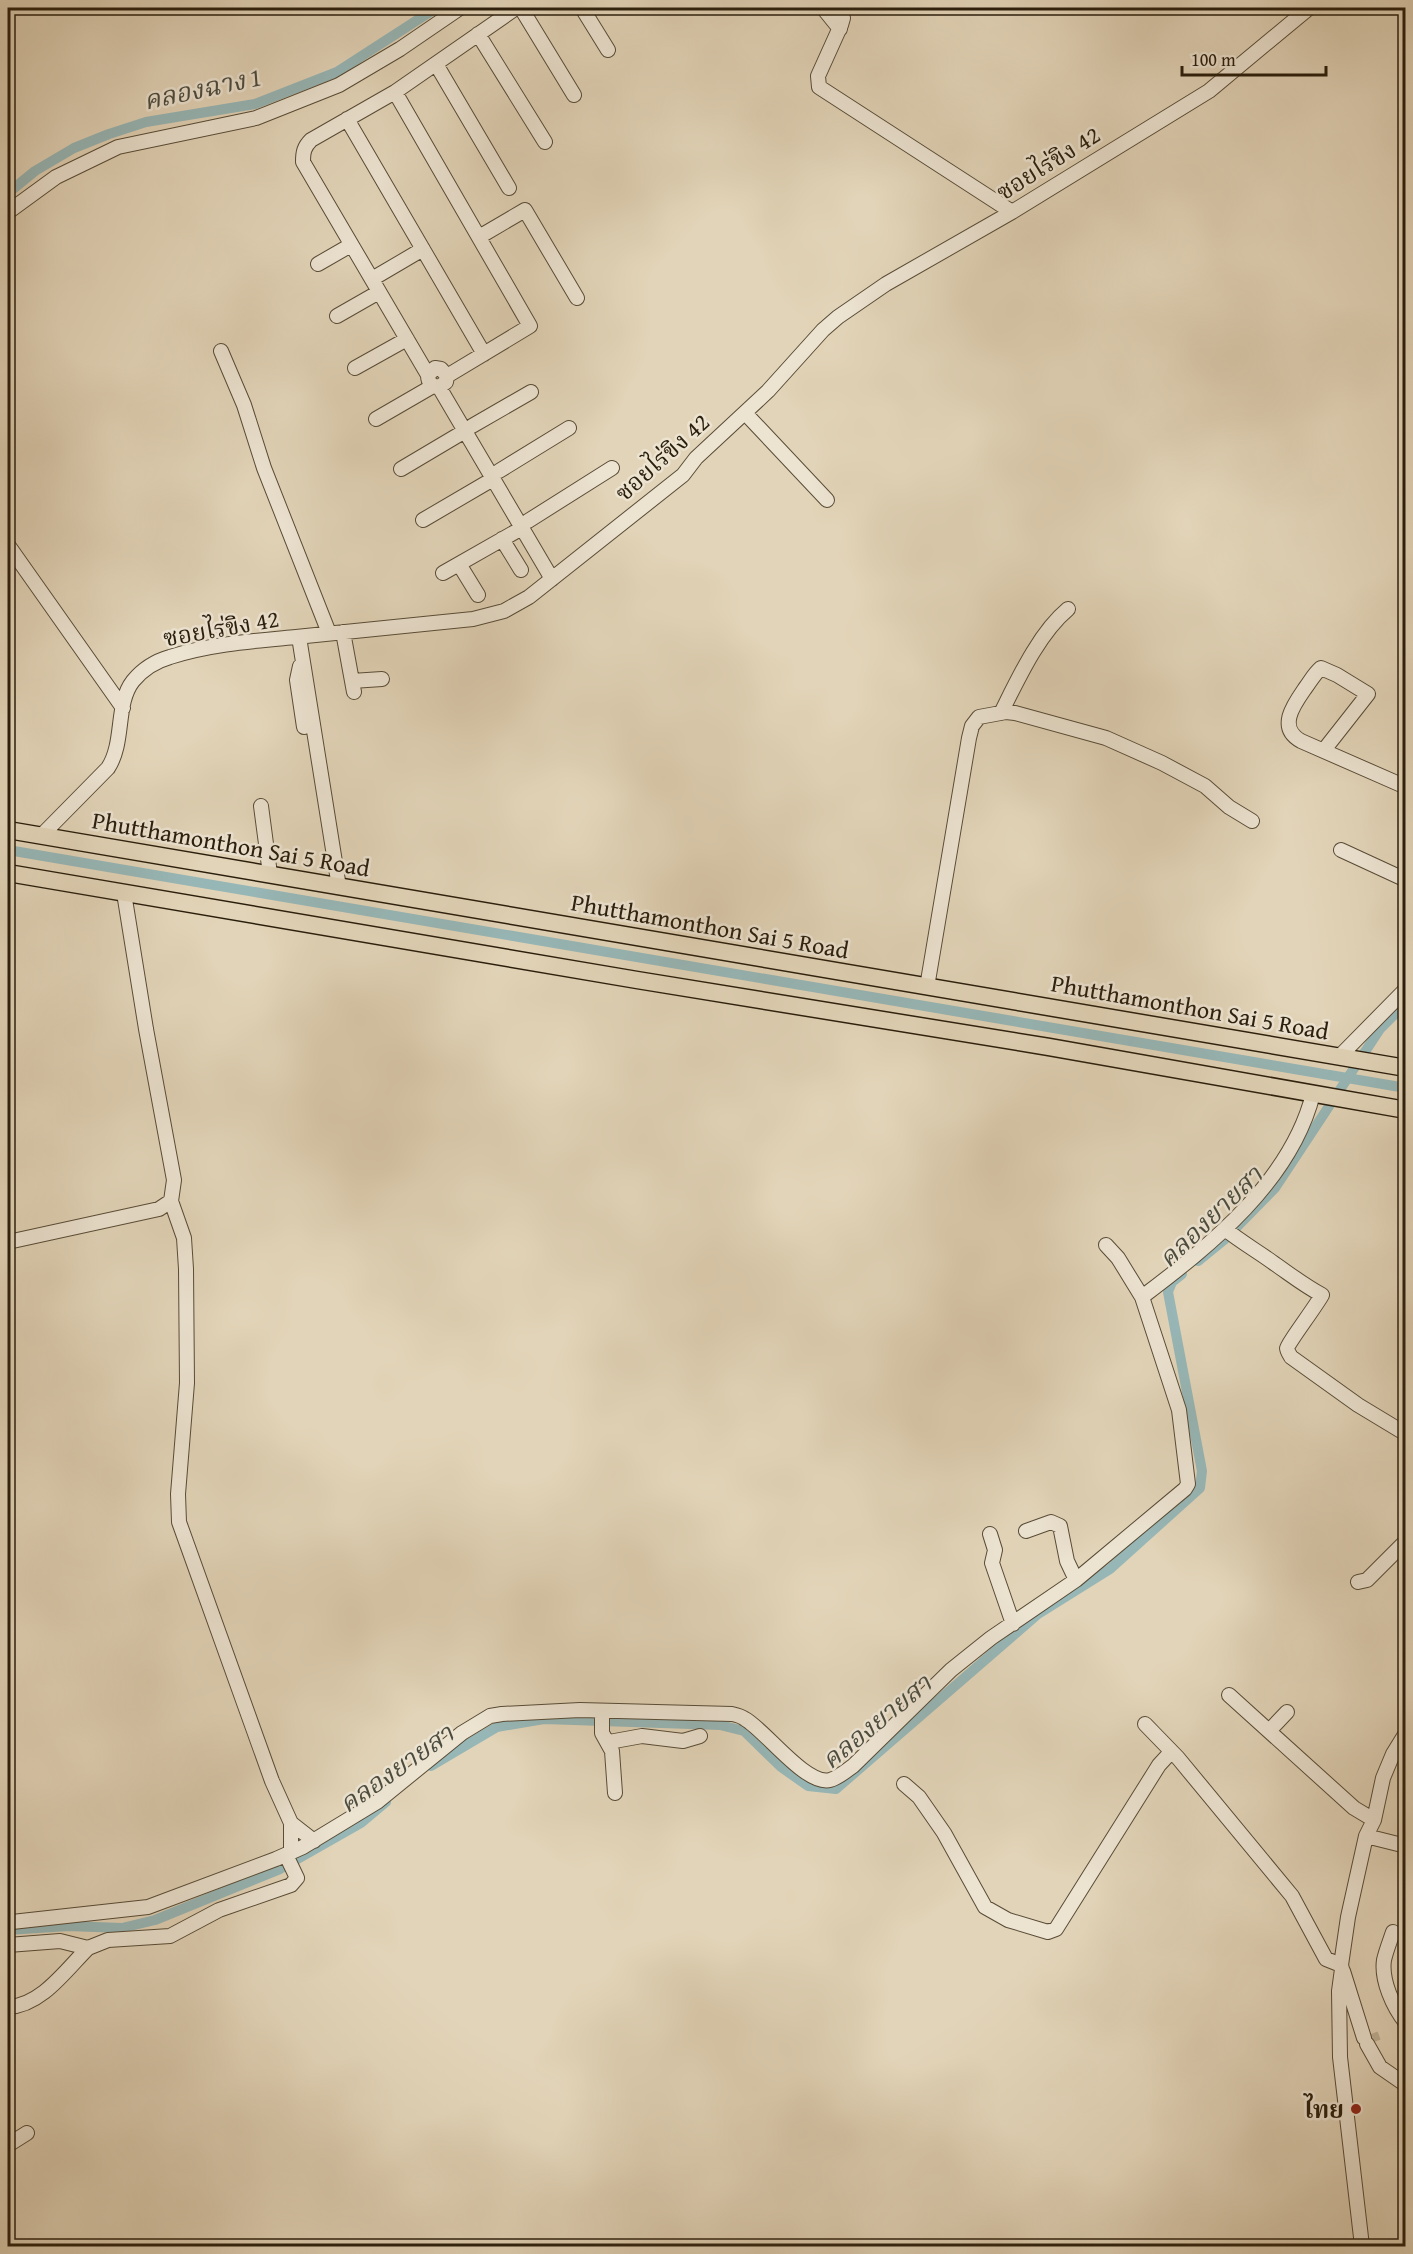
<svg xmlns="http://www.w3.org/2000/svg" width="1413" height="2254" font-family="'Gentium Book Plus','Noto Serif Thai',serif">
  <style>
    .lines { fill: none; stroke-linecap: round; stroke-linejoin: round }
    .canal { stroke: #97b7b7; stroke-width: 10 }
    .minor-tunnel { stroke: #bdb096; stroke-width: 14; stroke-dasharray: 14 7; stroke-linecap: butt }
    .minor-casing { stroke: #584c37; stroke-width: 16 }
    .major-casing { stroke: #2a1e0c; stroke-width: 19 }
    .minor { stroke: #ece3d1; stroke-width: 14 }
    .major { stroke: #e2d4b8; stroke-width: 16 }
    .poi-dot { fill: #8f2418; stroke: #ece3d1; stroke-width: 2 }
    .labels { text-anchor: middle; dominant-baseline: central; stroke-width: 5; stroke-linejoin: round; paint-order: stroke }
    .street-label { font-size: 24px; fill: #2a1e0c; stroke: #ece3d1 }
    .poi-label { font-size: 24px; font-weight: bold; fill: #2a1e0c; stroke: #ece3d1; text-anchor: end }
    .water-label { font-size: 26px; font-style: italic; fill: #4b4c3f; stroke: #ece3d1 }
  </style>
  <rect width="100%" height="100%" fill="#e2d4b8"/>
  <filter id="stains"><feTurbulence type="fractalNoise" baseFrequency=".00333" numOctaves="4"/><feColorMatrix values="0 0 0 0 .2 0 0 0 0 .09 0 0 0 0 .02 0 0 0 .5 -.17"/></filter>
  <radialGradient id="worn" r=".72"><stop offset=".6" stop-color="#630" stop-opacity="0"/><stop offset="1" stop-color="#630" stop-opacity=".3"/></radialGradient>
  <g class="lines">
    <path class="canal" d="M8 193 35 171 74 148 109 134 146 122 255 104 337 72 436 8
      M8 850 1406 1088
      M1198 1261 1225 1239 1275 1188 1380 1029 1406 1003
      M431 1766 497 1727 544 1719 720 1725 744 1731 781 1767 808 1786 836 1789 1038 1614 1110 1569 1200 1488 1202 1471 1168 1292 1172 1282 1182 1274
      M8 1930 68 1926 122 1928 155 1920 280 1869 361 1823 386 1802"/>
    <path class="minor-tunnel" d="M1371 2034 1374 2042"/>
    <defs>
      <path id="minor" d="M521 8 574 95
        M582 8 608 50
        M823 8 840 29
        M839 8 843 18 841 25 818 76 819 87 1012 212
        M478 34 545 142
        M436 64 509 188
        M395 92 530 326 447 376
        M347 119 484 354
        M8 212 56 177 118 147 256 118 339 85 400 49 460 8
        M479 237 525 210 577 298
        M318 264 351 245
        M372 279 423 249
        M337 316 379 292
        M221 351 244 405 264 468 329 633
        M355 368 407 339
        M428 375 435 368 441 369 447 376 446 382 439 387C431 386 428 382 428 375L303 162C303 152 304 147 311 140L395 92 516 8
        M439 387 552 579
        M745 413 827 500
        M376 419 433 386
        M472 426 531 392
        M401 469 465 431
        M499 471 569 428
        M423 520 493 479
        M528 521 612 468
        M502 539 521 570
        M8 545 123 708
        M459 564 478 595
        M443 573 522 528
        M343 632 354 692
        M299 637 339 887
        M300 666 297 680 304 727
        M352 681 382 679
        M1001 713C1018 679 1039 633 1068 609
        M1324 750 1368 694 1337 675 1321 668C1315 673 1311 680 1306 687 1295 703 1276 727 1301 741L1406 787
        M261 806 270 874
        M41 836 108 768C125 742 115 704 133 681 142 670 156 661 170 657 210 644 254 641 296 637 355 631 414 625 473 619L504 611 529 597 683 475 696 458 768 391 823 330 838 317 886 284 1012 212 1209 91 1309 8
        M1341 850 1406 880
        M927 987 969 738 972 726 979 717 1006 712 1015 713 1106 738 1162 763 1205 786 1229 807 1252 821
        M1339 1057 1406 989
        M171 1201 184 1238 186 1269 187 1383 178 1494 179 1522 272 1781 291 1823V1852
        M1225 1229C1241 1242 1259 1252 1275 1264 1291 1275 1305 1286 1322 1295 1318 1303 1287 1345 1287 1348 1287 1351 1290 1355 1291 1357L1358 1405 1406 1434
        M8 1242 159 1209 171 1201 174 1180 146 1029 124 893
        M1142 1297C1211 1245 1291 1181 1313 1094
        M1026 1531 1051 1522 1060 1526 1067 1561 1076 1580
        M990 1534 995 1550 992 1563 1013 1624
        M1358 1582 1367 1580 1406 1541
        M1229 1695 1354 1808 1374 1820
        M602 1711V1733L612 1751 615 1793
        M1145 1724 1178 1758 1292 1896 1326 1959 1341 1965
        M1269 1731 1287 1712
        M609 1742 642 1736 683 1741 700 1736
        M904 1784 919 1797 944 1833 985 1907 1008 1920 1048 1932 1056 1929 1159 1765 1171 1752
        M291 1823 314 1841
        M1366 1836 1406 1846
        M12 1922 148 1907 276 1859 303 1847 377 1802 462 1733 490 1716 502 1714 580 1710 732 1714C737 1715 741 1716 745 1719 765 1730 806 1786 830 1780 838 1778 846 1771 853 1766L951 1670 991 1638 1076 1580 1185 1489 1188 1484 1179 1410 1142 1297 1118 1258 1106 1245
        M1393 1932C1390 1941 1386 1951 1384 1960 1381 1980 1393 2007 1406 2023
        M8 1945 60 1941 88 1948
        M1343 1971 1364 2038
        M8 2007C41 2006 66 1970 88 1948L108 1940 170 1936 219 1910 291 1885 297 1878 286 1855
        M1367 2044 1380 2067 1406 2085
        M8 2145 27 2133
        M1362 2246 1340 2057 1339 1991 1342 1969 1341 1965 1348 1917 1366 1836 1374 1820 1383 1778 1393 1754 1406 1733"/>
      <path id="major" d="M8 830 1406 1068
        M8 873 637 980 1049 1047 1406 1110"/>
    </defs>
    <use href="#minor" class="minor-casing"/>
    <use href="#major" class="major-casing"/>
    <use href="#minor" class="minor"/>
    <use href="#major" class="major"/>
  </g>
  <circle class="poi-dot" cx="1356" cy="2109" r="6"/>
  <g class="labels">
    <g class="street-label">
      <text transform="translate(1048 163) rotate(-32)">ซอยไร่ขิง 42</text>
      <text transform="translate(662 457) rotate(-42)">ซอยไร่ขิง 42</text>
      <text transform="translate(221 628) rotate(-10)">ซอยไร่ขิง 42</text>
      <text transform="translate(231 844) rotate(10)">Phutthamonthon Sai 5 Road</text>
      <text transform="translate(710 926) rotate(10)">Phutthamonthon Sai 5 Road</text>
      <text transform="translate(1190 1007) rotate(10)">Phutthamonthon Sai 5 Road</text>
    </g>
    <g class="poi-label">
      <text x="1344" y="2109">ไทย</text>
    </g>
    <g class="water-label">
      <text transform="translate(202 88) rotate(-12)">คลองฉาง 1</text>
      <text transform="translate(1210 1216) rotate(-44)">คลองยายสา</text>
      <text transform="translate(876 1721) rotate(-39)">คลองยายสา</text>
      <text transform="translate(396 1768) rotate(-35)">คลองยายสา</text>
    </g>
  </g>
  <rect width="1413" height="2254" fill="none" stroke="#e2d4b8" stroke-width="30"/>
  <rect x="9" y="9" width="1395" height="2236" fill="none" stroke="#2a1e0c" stroke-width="3"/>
  <rect x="15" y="15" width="1383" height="2224" fill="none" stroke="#2a1e0c" stroke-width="1.5"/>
  <path d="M1182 66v9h144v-9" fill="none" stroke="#2a1e0c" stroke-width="3"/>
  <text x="1191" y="66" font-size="18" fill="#2a1e0c" stroke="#ece3d1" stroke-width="4.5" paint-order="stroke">100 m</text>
  <rect width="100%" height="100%" filter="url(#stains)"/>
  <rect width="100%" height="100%" fill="url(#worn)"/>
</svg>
